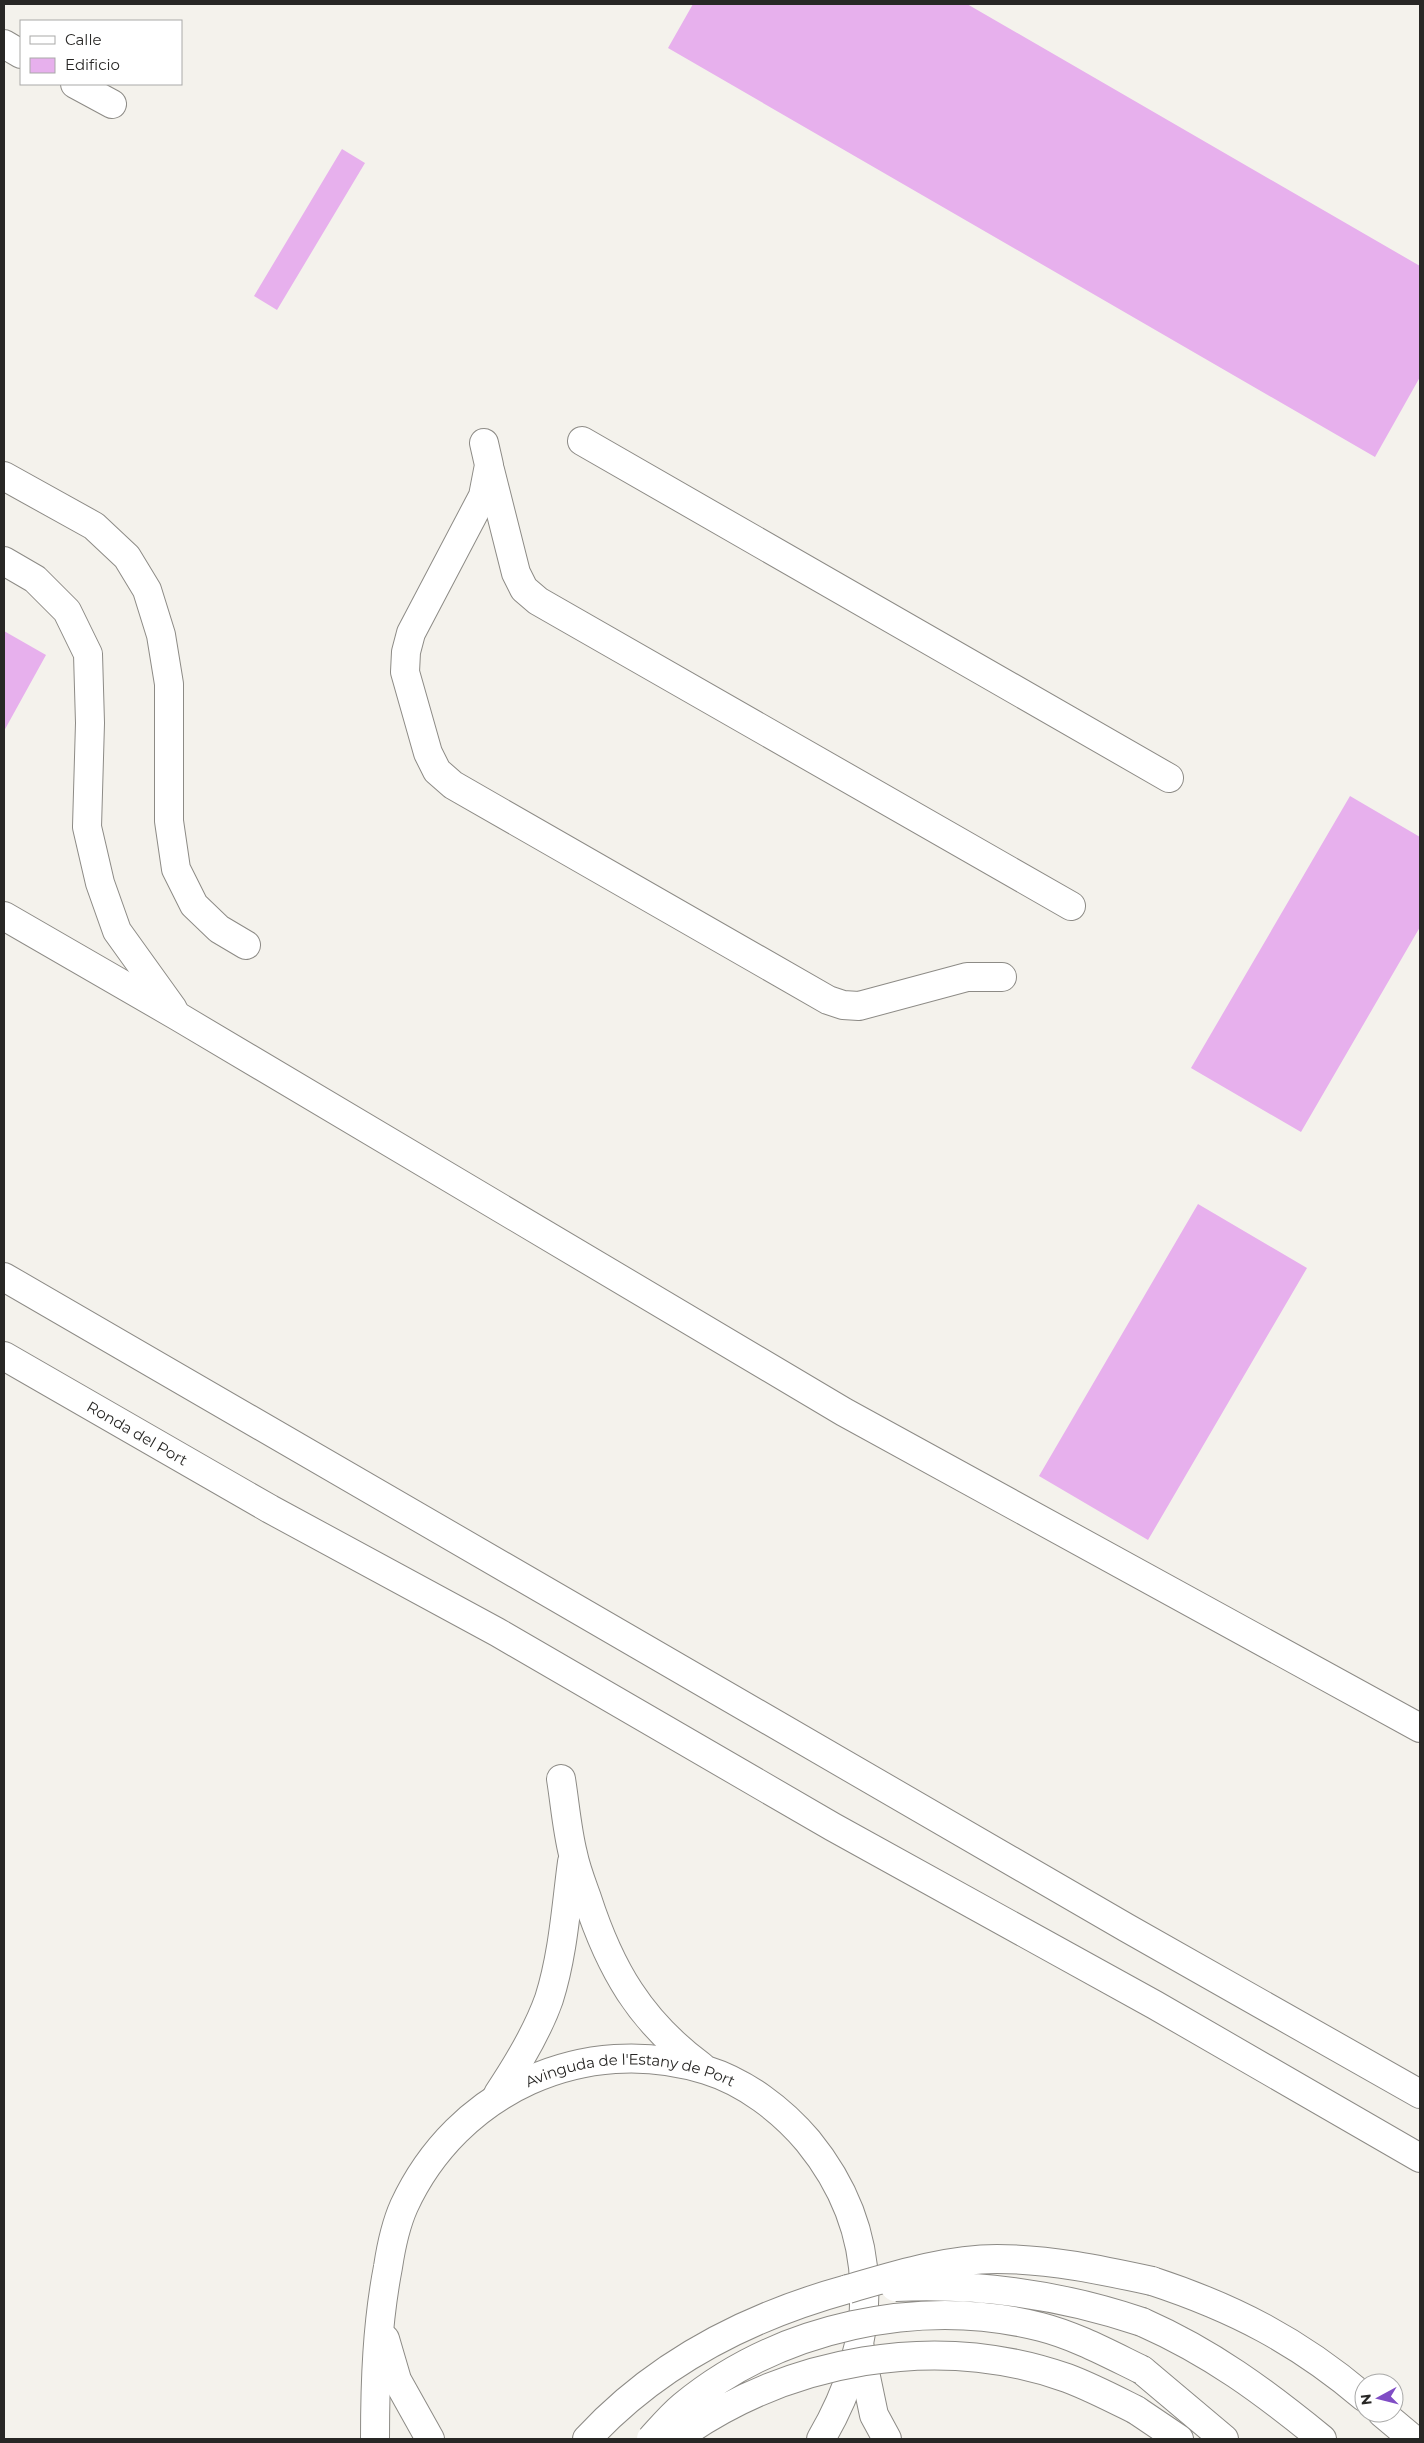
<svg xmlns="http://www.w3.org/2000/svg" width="1424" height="2443" font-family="Montserrat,sans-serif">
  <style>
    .building { fill: #e7b0ed }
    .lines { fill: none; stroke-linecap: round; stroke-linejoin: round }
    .minor-casing { stroke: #8d8b86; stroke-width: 30 }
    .minor { stroke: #fff; stroke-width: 28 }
    .minor-bridge-casing { stroke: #8d8b86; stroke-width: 30; stroke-linecap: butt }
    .minor-bridge { stroke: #fff; stroke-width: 28 }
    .labels { text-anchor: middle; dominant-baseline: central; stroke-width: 4; stroke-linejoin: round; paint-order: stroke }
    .street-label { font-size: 15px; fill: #282725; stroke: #fff }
  </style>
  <rect width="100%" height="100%" fill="#f4f2ec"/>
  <path class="building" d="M693 4H967L1420 266V377L1375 457 668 48Z
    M342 149 365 163 277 310 254 296Z
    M4 631 46 655 4 731Z
    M1350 796 1420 837V927L1301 1132 1191 1068Z
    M1198 1204 1307 1268 1148 1540 1039 1476Z"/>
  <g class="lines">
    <defs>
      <g id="minor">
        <path d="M4 44 21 54"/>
        <path d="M75 84 112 104"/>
        <path d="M582 441 1169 778"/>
        <path d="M484 443 489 465 483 496 411 633 406 652 405 672 428 753 437 771 453 785 828 1000 843 1005 859 1006 967 977H1002"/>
        <path d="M490 470 516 573 524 589 538 601 1071 906"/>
        <path d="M4 476 94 526 127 557 147 590 161 635 169 684V821L176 869 194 905 219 929 246 945"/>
        <path d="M4 561 35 579 67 611 88 654 90 723 87 827 100 883 117 931 173 1009"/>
        <path d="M4 916 179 1017 844 1412 1420 1728"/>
        <path d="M4 1277 1127 1928 1420 2094"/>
        <path id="s1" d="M4 1356 270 1509 497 1632 833 1827 1155 2005 1420 2158"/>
        <path d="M561 1779C565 1804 567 1830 573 1854 576 1869 582 1884 587 1898 610 1969 640 2021 701 2066"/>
        <path d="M498 2094C518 2064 537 2033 549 1999 563 1955 566 1907 572 1862"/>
        <path d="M1152 2281C1234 2308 1298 2341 1364 2397"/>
        <path d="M1142 2322C1212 2353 1263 2391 1322 2439"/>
        <path d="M385 2339 397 2380 430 2439"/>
        <path d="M860 2348 874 2415 887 2439"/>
        <path d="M1142 2370 1224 2439"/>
        <path d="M1136 2410 1179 2439"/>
        <path d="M1382 2413 1413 2439"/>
        <path id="s2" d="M375 2439C375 2381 377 2324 388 2267 391 2247 396 2224 404 2206 457 2091 584 2032 706 2070 745 2082 782 2110 808 2141 883 2233 879 2340 821 2439"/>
        <path d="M587 2439C657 2363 750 2316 848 2289"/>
      </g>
    </defs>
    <use href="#minor" class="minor-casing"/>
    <use href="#minor" class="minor"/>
    <defs>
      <path id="minor-bridge" d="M895 2287C980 2283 1062 2295 1142 2322
        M848 2289C896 2275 947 2259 997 2259 1050 2259 1101 2270 1152 2281
        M651 2439C661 2428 671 2416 683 2406 779 2327 920 2296 1041 2327 1076 2336 1109 2354 1142 2370
        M676 2439C787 2359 936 2332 1067 2378 1091 2387 1114 2399 1136 2410"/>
    </defs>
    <use href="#minor-bridge" class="minor-bridge-casing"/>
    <use href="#minor-bridge" class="minor-bridge"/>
  </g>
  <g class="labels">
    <g class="street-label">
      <text stroke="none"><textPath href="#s1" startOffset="154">Ronda del Port</textPath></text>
      <text stroke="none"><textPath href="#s2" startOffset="521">Avinguda de l'Estany de Port</textPath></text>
    </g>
  </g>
  <rect width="1424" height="2443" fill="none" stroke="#282725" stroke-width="10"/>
  <rect x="20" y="20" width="162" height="65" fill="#ffffff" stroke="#a9a9a8"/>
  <rect x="30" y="36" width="25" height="8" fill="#ffffff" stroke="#a9a9a8"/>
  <text x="65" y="45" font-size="15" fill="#282725">Calle</text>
  <rect x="30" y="58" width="25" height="15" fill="#e7b0ed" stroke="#a9a9a8"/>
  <text x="65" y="70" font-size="15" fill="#282725">Edificio</text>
  <g transform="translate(1379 2398) rotate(263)"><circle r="24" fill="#ffffff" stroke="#a9a9a8"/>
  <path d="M0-4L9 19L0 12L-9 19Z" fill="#804dc5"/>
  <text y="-8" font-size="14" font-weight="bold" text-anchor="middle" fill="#282725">N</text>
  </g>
</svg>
